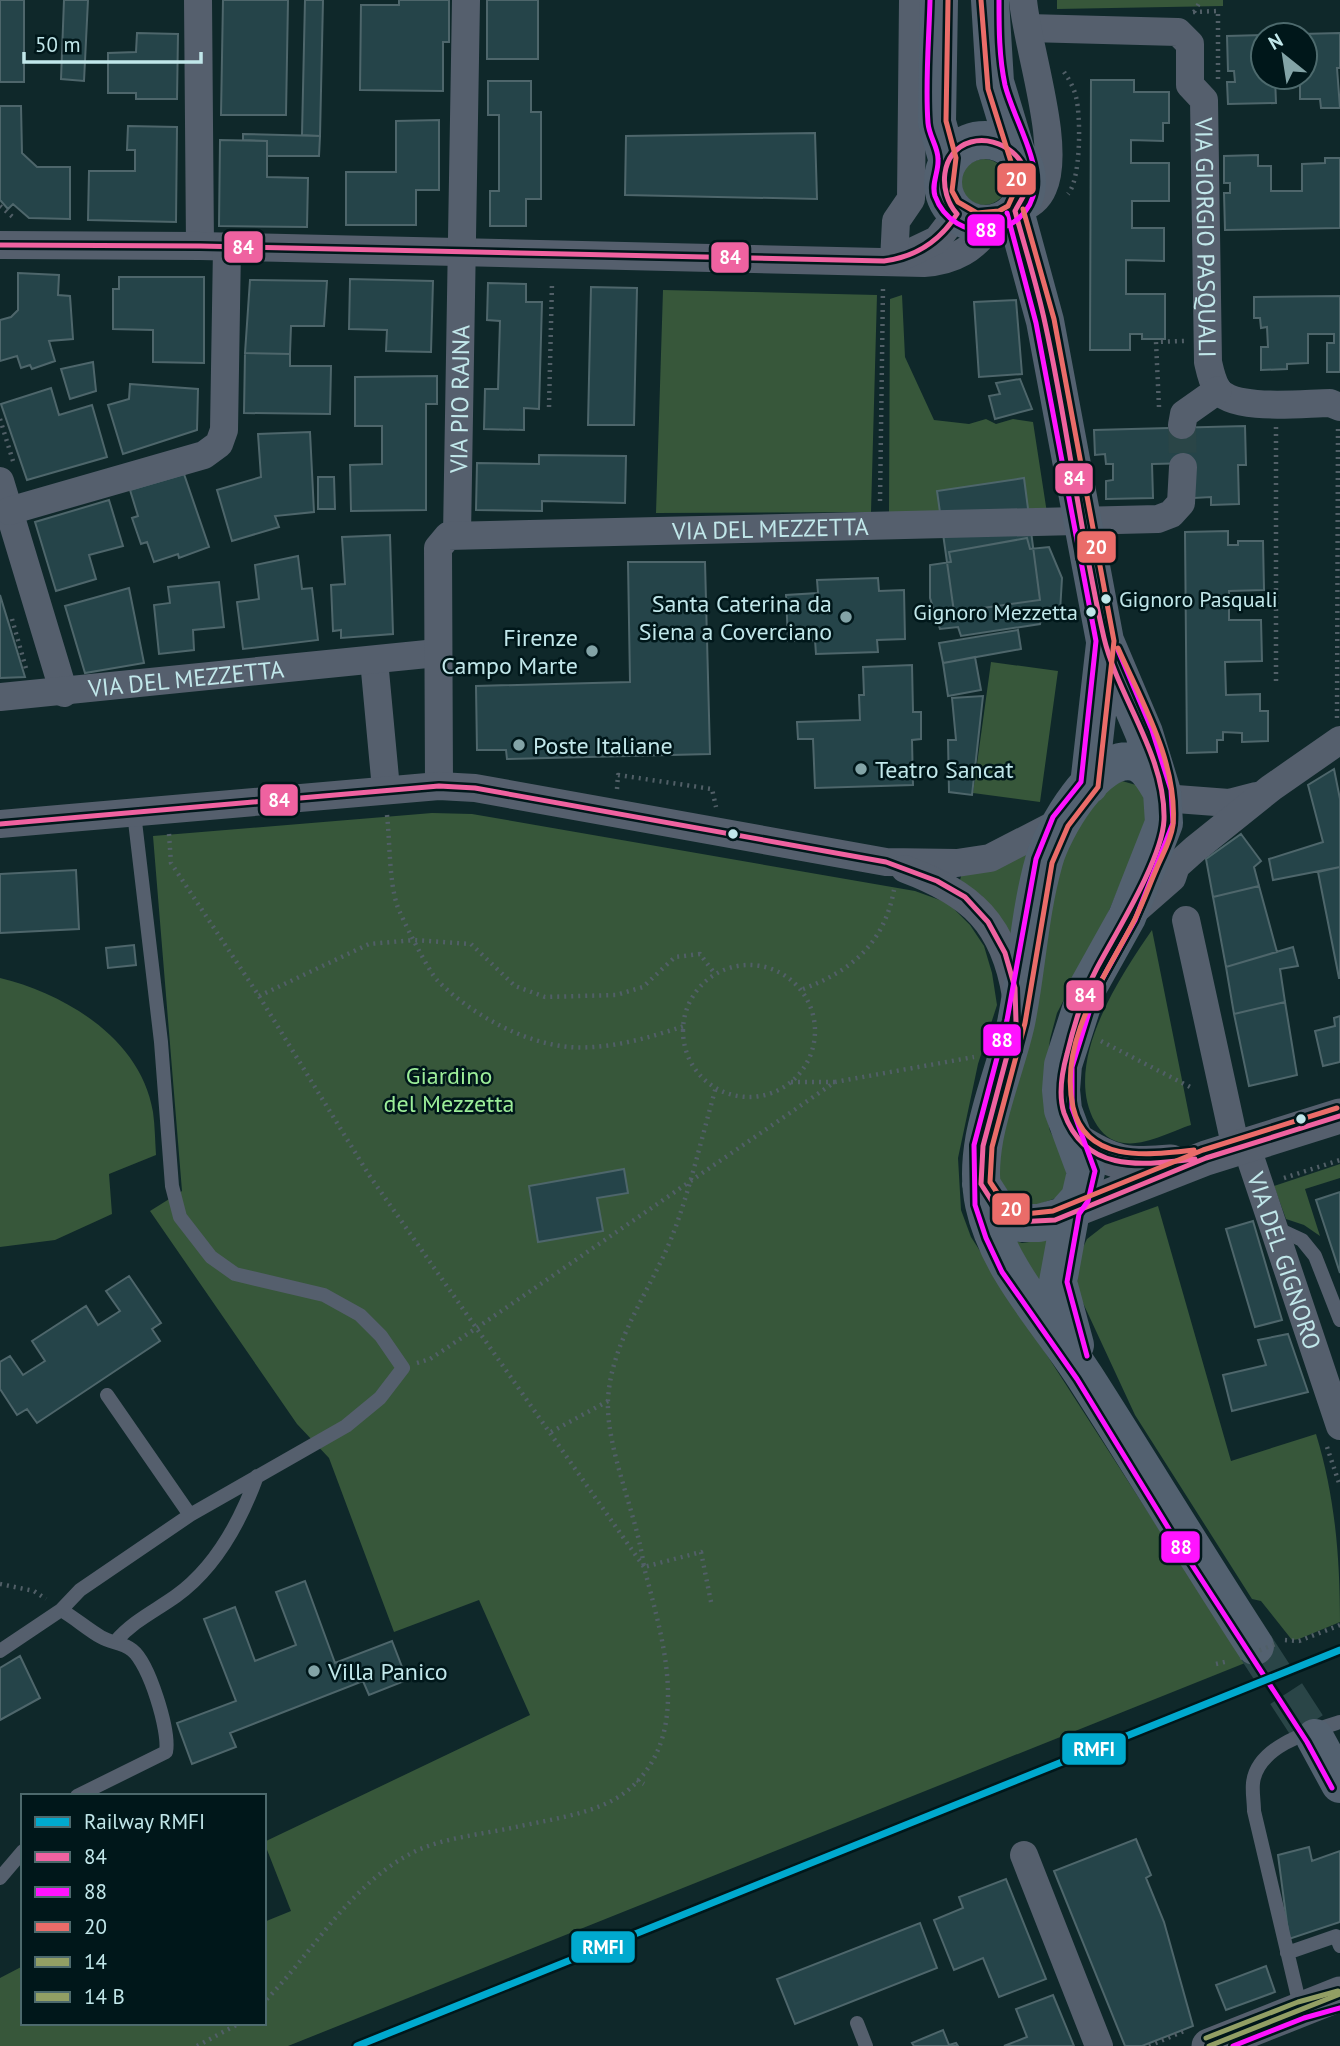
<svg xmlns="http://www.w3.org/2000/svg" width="1340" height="2046" font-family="'PT Sans',sans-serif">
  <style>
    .green { fill: #37573a }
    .building { fill: #254449; stroke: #4e666b; stroke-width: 2 }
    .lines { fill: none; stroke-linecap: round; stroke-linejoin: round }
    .minor-tunnel { stroke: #2a4547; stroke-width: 28; stroke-dasharray: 28 14; stroke-linecap: butt }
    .secondary-tunnel { stroke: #2a4547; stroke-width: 38; stroke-dasharray: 38 19; stroke-linecap: butt }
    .path { stroke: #515f67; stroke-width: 4.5; stroke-dasharray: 2 5; stroke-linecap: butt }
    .service { stroke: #555f6d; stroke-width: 14 }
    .minor { stroke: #555f6d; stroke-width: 28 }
    .tertiary { stroke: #555f6d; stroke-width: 35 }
    .secondary { stroke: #536170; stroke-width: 38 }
    .path-bridge { stroke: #515f67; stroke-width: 4.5; stroke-dasharray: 2 5; stroke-linecap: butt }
    .bus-1-casing { stroke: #00171a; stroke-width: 10 }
    .bus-2-casing { stroke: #00171a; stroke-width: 10 }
    .bus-3-casing { stroke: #00171a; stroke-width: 10 }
    .bus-4-casing { stroke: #00171a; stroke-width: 10 }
    .bus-5-casing { stroke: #00171a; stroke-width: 10 }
    .bus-1 { stroke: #ef62a0; stroke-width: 5 }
    .bus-2 { stroke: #ff13ff; stroke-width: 5 }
    .bus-3 { stroke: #ea6c69; stroke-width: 5 }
    .bus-4 { stroke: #929f64; stroke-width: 5 }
    .bus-5 { stroke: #929f64; stroke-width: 5 }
    .rail-1-casing { stroke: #00171a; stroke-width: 12 }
    .rail-1 { stroke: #00a9ce; stroke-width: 7 }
    .bus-dot { fill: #c1e7ea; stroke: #00171a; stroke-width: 2.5 }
    .poi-dot { fill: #83a4a7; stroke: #00171a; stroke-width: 2.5 }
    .labels { text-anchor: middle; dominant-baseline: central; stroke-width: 5; stroke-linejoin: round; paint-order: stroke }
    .bus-label { font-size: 22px; fill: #c1e7ea; stroke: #00171a; text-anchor: start }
    .street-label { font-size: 24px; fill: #c1e7ea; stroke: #00171a }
    .poi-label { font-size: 24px; fill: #c1e7ea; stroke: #00171a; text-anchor: start }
    .park-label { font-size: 24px; fill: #9cee99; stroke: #00171a }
    .line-badge { stroke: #00171a; stroke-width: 2.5 }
    .badge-label { font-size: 19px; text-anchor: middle; font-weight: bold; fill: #fff }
  </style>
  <rect width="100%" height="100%" fill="#0f282a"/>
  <path class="green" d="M1057 0H1223V6L1057 9Z
    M961 182a23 23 0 1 1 46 0a23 23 0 1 1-46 0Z
    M663 290 877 295 871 512 656 513Z
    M902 295 905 357 934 420 969 424 986 419 996 424 1013 419 1033 422 1047 513 889 512 890 299Z
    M991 662 1058 671 1040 802 973 793Z
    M1122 781 1143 787 1152 809 1103 925 1057 1013 1050 1039 1043 1098 1050 1131 1065 1159 1067 1185 1059 1197 1022 1210 995 1174 1055 875 1082 820 1107 788Z
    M432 813 472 814 915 891 948 903 970 925 984 946 992 973 997 1005 978 1064 958 1158 961 1210 971 1237 1245 1663 288 2046H0V1978L23 1966V2023H264V1922L291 1911 264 1842 530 1715 479 1600 394 1632 329 1458 297 1424 150 1211 182 1191 153 836Z
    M1035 843 1017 956 982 896 960 880 962 873Z
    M1152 930 1191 1125C1172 1131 1145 1146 1124 1143 1111 1142 1101 1133 1095 1122 1062 1063 1119 978 1152 930Z
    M0 978C66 994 141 1039 153 1112 155 1126 155 1141 156 1155L109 1174 112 1214 55 1240 0 1247Z
    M1340 1164V1178L1305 1189 1320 1236 1304 1225 1286 1219 1274 1186Z
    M1158 1206 1231 1461 1316 1434C1335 1496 1340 1557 1340 1622L1299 1639 1292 1640 1261 1601 1252 1599 1135 1415 1077 1290 1078 1258 1087 1239 1105 1225Z
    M1007 1238 1022 1243 1051 1239 1047 1307Z"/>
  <path class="building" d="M0 0H24V82H0Z
    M64 0H88L84 81 61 79Z
    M223 0H288L286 115H221Z
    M305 0H323L320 136 302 135Z
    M399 0H449V42H443V91L360 90 361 5H399Z
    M487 0H538V59H487Z
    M137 33 178 34 177 99H136V93H108V53L136 52Z
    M1340 33V68H1337L1340 108H1321L1320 99H1300V77H1305V35H1265Z
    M1263 35V77H1275L1276 103 1228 104 1227 82H1235L1234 71H1228L1227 36Z
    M1091 80H1134V92H1169V123H1163V141L1131 140V163H1169V201H1132V228H1164V261L1126 260V294H1165V339H1142V334H1130V350H1090Z
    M488 81H531V112H541V199H526V226H490V191H499V115H488Z
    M0 106H21L22 153 37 167H70V219L29 218 13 204 8 209 0 200Z
    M439 120V190H416V225H346V172H396V121Z
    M128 126 177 127 176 222 88 220 89 171H135V150H127Z
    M815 133 817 199 625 195 626 136Z
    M243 134 320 136 319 156H267V141L243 140Z
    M220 140 267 141V177L308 178 307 227 219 226Z
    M1258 155V166H1271V191H1302V164L1325 163V158H1340V228L1225 230 1224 193H1230V183H1224V156Z
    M18 273 59 275 58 295 70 296 73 339 49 341 55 361 32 369 30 365 21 368 17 356 0 361V320L11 317 18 310Z
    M119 277H204V363L153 362V330L113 329V289H119Z
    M350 279 433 281 431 352 386 351 387 330 349 329Z
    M250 280 327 281 324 326H291L290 354 245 353Z
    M488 283 526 284V302H542L539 409 524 408V430L484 429 485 389H498L500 321 487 320Z
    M591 287 637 288 634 425H588Z
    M1340 296V372H1327V343H1334V334H1308V363L1287 364V369L1261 370V347H1268L1267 327 1261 328 1260 318H1254V297Z
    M1016 300 1022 374 979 377 974 302Z
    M245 353 290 354V366H331L330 414 244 413Z
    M93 362 96 391 70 399 61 369Z
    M437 376V404H426V510L351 511 350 465 382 464V426H355V377Z
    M1020 379 1032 409 995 419 989 396 1000 394 996 383Z
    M130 384 198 389 197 430 123 454 108 405 129 399Z
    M51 388 59 415 92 405 107 457 27 480 1 404Z
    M1245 426 1246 465H1238L1239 504 1211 505V497L1194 498 1193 463 1152 464 1153 498 1106 499V481L1113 480V464H1106L1105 454 1095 455 1094 430Z
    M310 432 314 512 275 516 279 527 232 541 217 490 261 477 258 434Z
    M539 455 626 456 625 503 542 501V511L476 510 477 463 539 464Z
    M184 474 209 547 179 558 178 554 154 562 147 542 141 544 132 518 138 516 130 490Z
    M318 477H334L335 509H318Z
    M1024 478 1040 600 954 612 937 491Z
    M109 500 123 546 89 555 96 579 56 591 35 522Z
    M1228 531V545H1238V541H1263L1264 590 1229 591V620H1261L1262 661 1225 662 1226 695 1260 694V711H1268V741L1242 742V733L1223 732V740H1217V752L1187 753 1185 532Z
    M390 535 393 634 341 638V630L333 631 331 585 345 584 342 537Z
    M1027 538 1030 549 1049 547 1062 578 1060 612 1042 615 1040 624 961 636 958 627 940 629 930 598V565L951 562 949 552Z
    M298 556 302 589 312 588 318 640 243 649 237 602 259 599 255 565Z
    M628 562H705L710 754 507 759 506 750H477L476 686 630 682Z
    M878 578 879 591 904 590 905 639 877 640 878 652 816 654 815 640 788 641 786 595 818 593 817 580Z
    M219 582 224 627 193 630 194 650 159 654 154 605 170 603 168 587Z
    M129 588 144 663 85 673 65 606Z
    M0 595 25 677 0 678Z
    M1018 630 1021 649 943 663 939 643Z
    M975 657 981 690 948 696 943 663Z
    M912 665 913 712H921V739L912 740 913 785 815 788 813 739H798L797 722 860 720 859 695H864L863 667Z
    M983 696 972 795 949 792 948 740H956L952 698Z
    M1334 769 1340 799V867L1273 880 1269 859 1323 842 1308 785Z
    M1241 834 1261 861 1254 867 1259 886 1213 897 1206 859Z
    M1340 867V978H1339L1318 872Z
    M76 870 79 929 0 933V874Z
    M1259 886 1277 952 1226 967 1213 897Z
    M134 945 136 965 108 968 106 948Z
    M1293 947 1298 966 1280 969 1285 1002 1234 1014 1226 967Z
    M1285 1002 1297 1075 1249 1086 1234 1014Z
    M1340 1016V1062L1323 1066 1315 1031 1335 1026 1334 1018Z
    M624 1169 628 1193 597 1198 603 1231 538 1242 529 1186Z
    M1340 1192V1273L1316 1200Z
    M1253 1221 1282 1320 1255 1327 1226 1229Z
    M129 1276 161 1323 152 1329 160 1341 37 1423 27 1409 17 1415 0 1389V1362L10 1356 23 1375 45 1361 32 1341 86 1306 98 1325 120 1311 106 1291Z
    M1288 1334 1308 1392 1232 1411 1223 1375 1266 1365 1258 1340Z
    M305 1581 335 1663 392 1641 407 1680 369 1695 363 1681 230 1733 236 1747 192 1764 177 1723 236 1701 204 1619 235 1607 255 1661 296 1645 276 1592Z
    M20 1656 40 1698 0 1720V1668Z
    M1136 1839 1151 1875 1146 1878 1164 1922 1193 2026 1142 2046H1125L1054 1871Z
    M1309 1847 1312 1861 1340 1851V1922L1289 1939 1278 1855Z
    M1006 1879 1046 1979 999 1997 983 1958 954 1970 934 1920 963 1908 959 1897Z
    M920 1923 937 1968 795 2024 777 1979Z
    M1266 1966 1275 1992 1226 2010 1216 1985Z
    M1053 1995 1074 2046H1004L1027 2037 1016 2009Z
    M943 2030 949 2045 956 2043 958 2046H914L912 2043Z"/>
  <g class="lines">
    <path class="minor-tunnel" d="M1182 425 1183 467"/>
    <path class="secondary-tunnel" d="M1255 1646 1315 1738"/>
    <path class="path" d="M1193 12 1218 11V79
      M1194 12 1201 0
      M1064 72C1069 79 1074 88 1076 97 1081 117 1081 179 1068 194
      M0 206 15 219
      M549 407 552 283
      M1159 407 1156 342 1184 341
      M0 419 13 461
      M1276 427V685
      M880 501 883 288
      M12 619 27 672
      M1337 718 1338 429
      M617 789 618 775 712 789 716 807
      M387 815C390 842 389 880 397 905 401 917 429 972 437 980 469 1013 523 1043 569 1047 607 1050 649 1038 684 1026
      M169 834 171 863 259 996 369 1175 644 1567C662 1638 695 1735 627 1791 598 1814 551 1819 516 1827 484 1834 448 1837 418 1850 351 1881 314 1952 264 2002
      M683 1031a66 66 0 1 1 132 0a66 66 0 1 1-132 0Z
      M803 989C851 971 884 944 894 890
      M259 996 369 944 415 940 471 944 515 986 545 997 616 995 643 987 675 957 700 954 715 974
      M1101 1041 1194 1089
      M791 1082H835
      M1284 1178 1340 1160
      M417 1363 430 1359 478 1327 835 1082 974 1057
      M551 1432 608 1401
      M1327 1447 1340 1486
      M0 1584 34 1591 46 1599
      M711 1602 701 1552 644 1567C637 1514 606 1450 608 1400 611 1338 656 1283 676 1226 692 1181 703 1133 716 1087
      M1285 1640 1299 1641 1340 1625
      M1216 1664 1229 1661
      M637 1780 644 1784
      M197 2046 240 2023
      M1149 2046 1184 2031"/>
    <path class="service" d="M1274 1227 1302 1240 1315 1256 1340 1320
      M107 1395 190 1515
      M61 1610C75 1618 87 1629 101 1637 111 1643 122 1642 132 1650 149 1663 170 1731 166 1752L77 1796
      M116 1641C133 1621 155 1611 176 1596 215 1568 241 1520 257 1476
      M0 1651 61 1610 80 1590 190 1515 346 1426 380 1398 403 1368 381 1336 360 1315 324 1295 235 1274 211 1257 180 1217 172 1186 161 1042 134 813
      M0 1878 23 1851
      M1287 1953 1336 1936 1340 1946
      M1301 2010 1254 1811C1254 1802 1252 1792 1253 1783 1257 1746 1311 1731 1340 1722
      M857 2023 866 2046"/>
    <g class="minor">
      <path d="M198 0 200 246"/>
      <path id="s1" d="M1028 28 1178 32 1190 44V85L1204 100 1208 362C1210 371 1212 381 1217 389 1233 412 1303 403 1330 403L1340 407"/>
      <path d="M1015 211C1027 207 1038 201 1043 188 1062 147 1027 47 1023 0"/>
      <path d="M0 245 200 246 924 263C954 261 975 249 992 224"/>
      <path d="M897 259 937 240 957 214"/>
      <path d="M894 261 896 221 911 199 913 0"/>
      <path d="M1182 425 1184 414 1218 390"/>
      <path d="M0 481 64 693"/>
      <path d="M9 511 204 455 219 444 224 430 227 247"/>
      <path id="s2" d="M457 535 466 0"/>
      <path d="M374 660 386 789"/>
      <path id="s3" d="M0 697 437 653"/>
      <path id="s4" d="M439 786 438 548 448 536 1158 519 1171 514 1181 503 1183 467"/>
      <path d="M1163 798 1229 803 1256 796"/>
      <path d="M0 824 439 786 475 788 886 862 957 863 990 858 1060 822"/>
      <path d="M905 869C972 894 1004 923 1016 996"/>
      <path d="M1132 913 1172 878 1176 866 1195 849 1271 788 1340 740"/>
      <path d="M1186 920 1236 1149"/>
      <path id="s5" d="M1246 1145 1340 1426"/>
      <path d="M1024 1855 1099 2046"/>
    </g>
    <path class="tertiary" d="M1076 1140C1113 1164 1128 1166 1171 1162
      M1071 1211 1206 1158 1340 1116
      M1209 2046 1340 1994"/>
    <path class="secondary" d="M939 0 937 122 948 162
      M990 0 995 82 1017 155
      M943 182a42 42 0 1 1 84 0a42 42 0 1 1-84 0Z
      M1089 785 1105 644
      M1162 792C1155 781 1148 765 1134 762 1096 753 1052 831 1044 861 1029 914 1027 969 1016 1023 1003 1081 971 1143 984 1204 998 1270 1050 1322 1085 1377 1142 1466 1197 1557 1255 1646
      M981 1184 997 1209 1020 1223H1039L1064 1216 1080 1198 1086 1172 1063 1110 1061 1090 1063 1065 1088 987 1127 917 1164 823 1162 792 1144 733 1105 641 1045 321 1015 211
      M1071 1211 1058 1282 1075 1345
      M1315 1738 1340 1784"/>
    <path class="path-bridge" d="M1240 1658 1278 1643"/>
    <defs>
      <path id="bus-1" d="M1015 211C1025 248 1037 285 1045 323 1068 427 1080 534 1104 638 1118 697 1166 756 1164 820 1162 860 1115 934 1096 970 1082 997 1074 1025 1067 1054 1062 1072 1058 1094 1064 1113 1086 1174 1142 1165 1195 1159
        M957 214C938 193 939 151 971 142 1000 134 1035 161 1025 192 1023 198 1018 205 1015 211
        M0 245 200 246 884 261C915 257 940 241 957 214
        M0 824 439 786 475 788 886 862 937 881 965 897 988 922 1005 953 1015 988 1016 1022 983 1146 981 1184 997 1209 1015 1222 1055 1220 1206 1158 1340 1116"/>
      <path id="bus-2" d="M930 0C929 40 925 83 928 123 929 136 938 147 938 159 939 172 931 183 935 196 953 246 1028 241 1035 187 1039 159 1012 114 1005 85 999 57 999 28 999 0
        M1007 213 1036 323 1096 641 1081 782 1053 817 1036 859 1007 1020 974 1145 975 1205 986 1238 1002 1272 1077 1379 1172 1534 1307 1742 1332 1788
        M1087 1356 1067 1282 1079 1214 1088 1201 1095 1171 1072 1108V1067L1096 990 1135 920 1173 823 1171 790 1152 730 1118 650
        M1233 2046 1304 2018 1340 2008"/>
      <path id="bus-3" d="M948 0 946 121 956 158 952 191 958 202 977 213 999 211 1008 206 1018 184 988 89 981 0
        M1023 209 1054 319 1114 641 1098 787 1068 826 1052 863 1025 1023 992 1147 990 1182 1004 1203 1013 1211 1025 1214 1053 1211 1203 1150 1337 1108
        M1118 648C1142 702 1178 764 1173 825 1171 841 1162 855 1156 870 1149 886 1143 903 1135 919 1106 976 1058 1040 1073 1107 1086 1164 1149 1155 1194 1150"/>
      <path id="bus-4" d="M1209 2046 1340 1994"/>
      <path id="bus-5" d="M1206 2038 1298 2002 1338 1991"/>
    </defs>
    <use href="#bus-1" class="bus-1-casing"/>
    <use href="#bus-2" class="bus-2-casing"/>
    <use href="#bus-3" class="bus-3-casing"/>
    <use href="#bus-4" class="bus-4-casing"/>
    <use href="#bus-5" class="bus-5-casing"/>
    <use href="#bus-1" class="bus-1"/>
    <use href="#bus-2" class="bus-2"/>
    <use href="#bus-3" class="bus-3"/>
    <use href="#bus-4" class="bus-4"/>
    <use href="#bus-5" class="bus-5"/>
    <defs>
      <path id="rail-1" d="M357 2046 1340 1650"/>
    </defs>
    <use href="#rail-1" class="rail-1-casing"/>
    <use href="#rail-1" class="rail-1"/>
  </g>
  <g class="bus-dot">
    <circle cx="1106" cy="599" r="6"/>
    <circle cx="1091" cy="612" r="6"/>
    <circle cx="733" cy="834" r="6"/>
    <circle cx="1301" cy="1119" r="6"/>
  </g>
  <g class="poi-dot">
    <circle cx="846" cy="617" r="7"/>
    <circle cx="592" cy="651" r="7"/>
    <circle cx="519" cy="745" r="7"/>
    <circle cx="861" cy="769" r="7"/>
    <circle cx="314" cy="1671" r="7"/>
  </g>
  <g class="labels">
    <g class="bus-label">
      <text x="1119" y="599">Gignoro Pasquali</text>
      <text x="1078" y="612" text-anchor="end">Gignoro Mezzetta</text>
    </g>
    <g class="street-label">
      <text stroke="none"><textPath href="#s1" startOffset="366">VIA GIORGIO PASQUALI</textPath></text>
      <text stroke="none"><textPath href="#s2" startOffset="136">VIA PIO RAJNA</textPath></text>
      <text stroke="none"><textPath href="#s4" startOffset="576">VIA DEL MEZZETTA</textPath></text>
      <text stroke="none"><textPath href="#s3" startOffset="187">VIA DEL MEZZETTA</textPath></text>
      <text stroke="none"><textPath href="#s5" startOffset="122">VIA DEL GIGNORO</textPath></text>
    </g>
    <g class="poi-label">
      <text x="832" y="603" text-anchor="end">Santa Caterina da<tspan x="832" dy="28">Siena a Coverciano</tspan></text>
      <text x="578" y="637" text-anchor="end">Firenze<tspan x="578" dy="28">Campo Marte</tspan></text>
      <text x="533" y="745">Poste Italiane</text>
      <text x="875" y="769">Teatro Sancat</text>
      <text x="328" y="1671">Villa Panico</text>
    </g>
    <g class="park-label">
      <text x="449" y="1075">Giardino<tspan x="449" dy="28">del Mezzetta</tspan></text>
    </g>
  </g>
  <g class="line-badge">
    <rect x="996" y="162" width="41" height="34" rx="7" fill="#ea6c69"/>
    <rect x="966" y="213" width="40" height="34" rx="7" fill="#ff13ff"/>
    <rect x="223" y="230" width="41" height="34" rx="7" fill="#ef62a0"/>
    <rect x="710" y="241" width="40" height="33" rx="7" fill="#ef62a0"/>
    <rect x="1054" y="462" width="40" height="33" rx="7" fill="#ef62a0"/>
    <rect x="1076" y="530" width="41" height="34" rx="7" fill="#ea6c69"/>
    <rect x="259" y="783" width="40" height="34" rx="7" fill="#ef62a0"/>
    <rect x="1065" y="979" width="40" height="33" rx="7" fill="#ef62a0"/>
    <rect x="982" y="1023" width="40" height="34" rx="7" fill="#ff13ff"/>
    <rect x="991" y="1192" width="40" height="34" rx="7" fill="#ea6c69"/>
    <rect x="1160" y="1530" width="41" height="34" rx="7" fill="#ff13ff"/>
    <rect x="1061" y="1732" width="66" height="34" rx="7" fill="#00a9ce"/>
    <rect x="570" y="1930" width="66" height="34" rx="7" fill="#00a9ce"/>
  </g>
  <g class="badge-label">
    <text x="1016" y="186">20</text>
    <text x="986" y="237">88</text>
    <text x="243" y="254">84</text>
    <text x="730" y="264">84</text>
    <text x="1074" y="485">84</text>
    <text x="1096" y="554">20</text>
    <text x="279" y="807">84</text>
    <text x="1085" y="1002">84</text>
    <text x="1002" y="1047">88</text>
    <text x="1011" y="1216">20</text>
    <text x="1181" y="1554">88</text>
    <text x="1094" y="1756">RMFI</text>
    <text x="603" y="1954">RMFI</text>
  </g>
  <rect x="21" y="1794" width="245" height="231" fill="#00171a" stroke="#4d6a6d" stroke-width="2"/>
  <rect x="35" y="1817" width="35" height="10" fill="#00a9ce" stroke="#4d6a6d" stroke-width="2"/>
  <text x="84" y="1829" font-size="21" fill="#c1e7ea">Railway RMFI</text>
  <rect x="35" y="1852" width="35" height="10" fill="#ef62a0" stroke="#4d6a6d" stroke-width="2"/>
  <text x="84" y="1864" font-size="21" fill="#c1e7ea">84</text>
  <rect x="35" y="1887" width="35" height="10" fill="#ff13ff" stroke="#4d6a6d" stroke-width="2"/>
  <text x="84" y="1899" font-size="21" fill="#c1e7ea">88</text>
  <rect x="35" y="1922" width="35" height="10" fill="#ea6c69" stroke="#4d6a6d" stroke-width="2"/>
  <text x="84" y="1934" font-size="21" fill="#c1e7ea">20</text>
  <rect x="35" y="1957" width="35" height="10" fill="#929f64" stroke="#4d6a6d" stroke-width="2"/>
  <text x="84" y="1969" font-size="21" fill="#c1e7ea">14</text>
  <rect x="35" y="1992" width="35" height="10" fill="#929f64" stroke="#4d6a6d" stroke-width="2"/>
  <text x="84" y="2004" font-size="21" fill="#c1e7ea">14 B</text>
  <g transform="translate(1284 56) rotate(330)"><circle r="33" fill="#00171a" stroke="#4d6a6d" stroke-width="2"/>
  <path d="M0-5L12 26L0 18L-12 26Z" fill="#83a4a7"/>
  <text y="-10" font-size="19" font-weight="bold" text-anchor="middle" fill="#c1e7ea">N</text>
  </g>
  <path d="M24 52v10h177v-10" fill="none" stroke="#c1e7ea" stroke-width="3.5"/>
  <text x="35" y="52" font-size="21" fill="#c1e7ea" stroke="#00171a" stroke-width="5" paint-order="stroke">50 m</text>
</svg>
